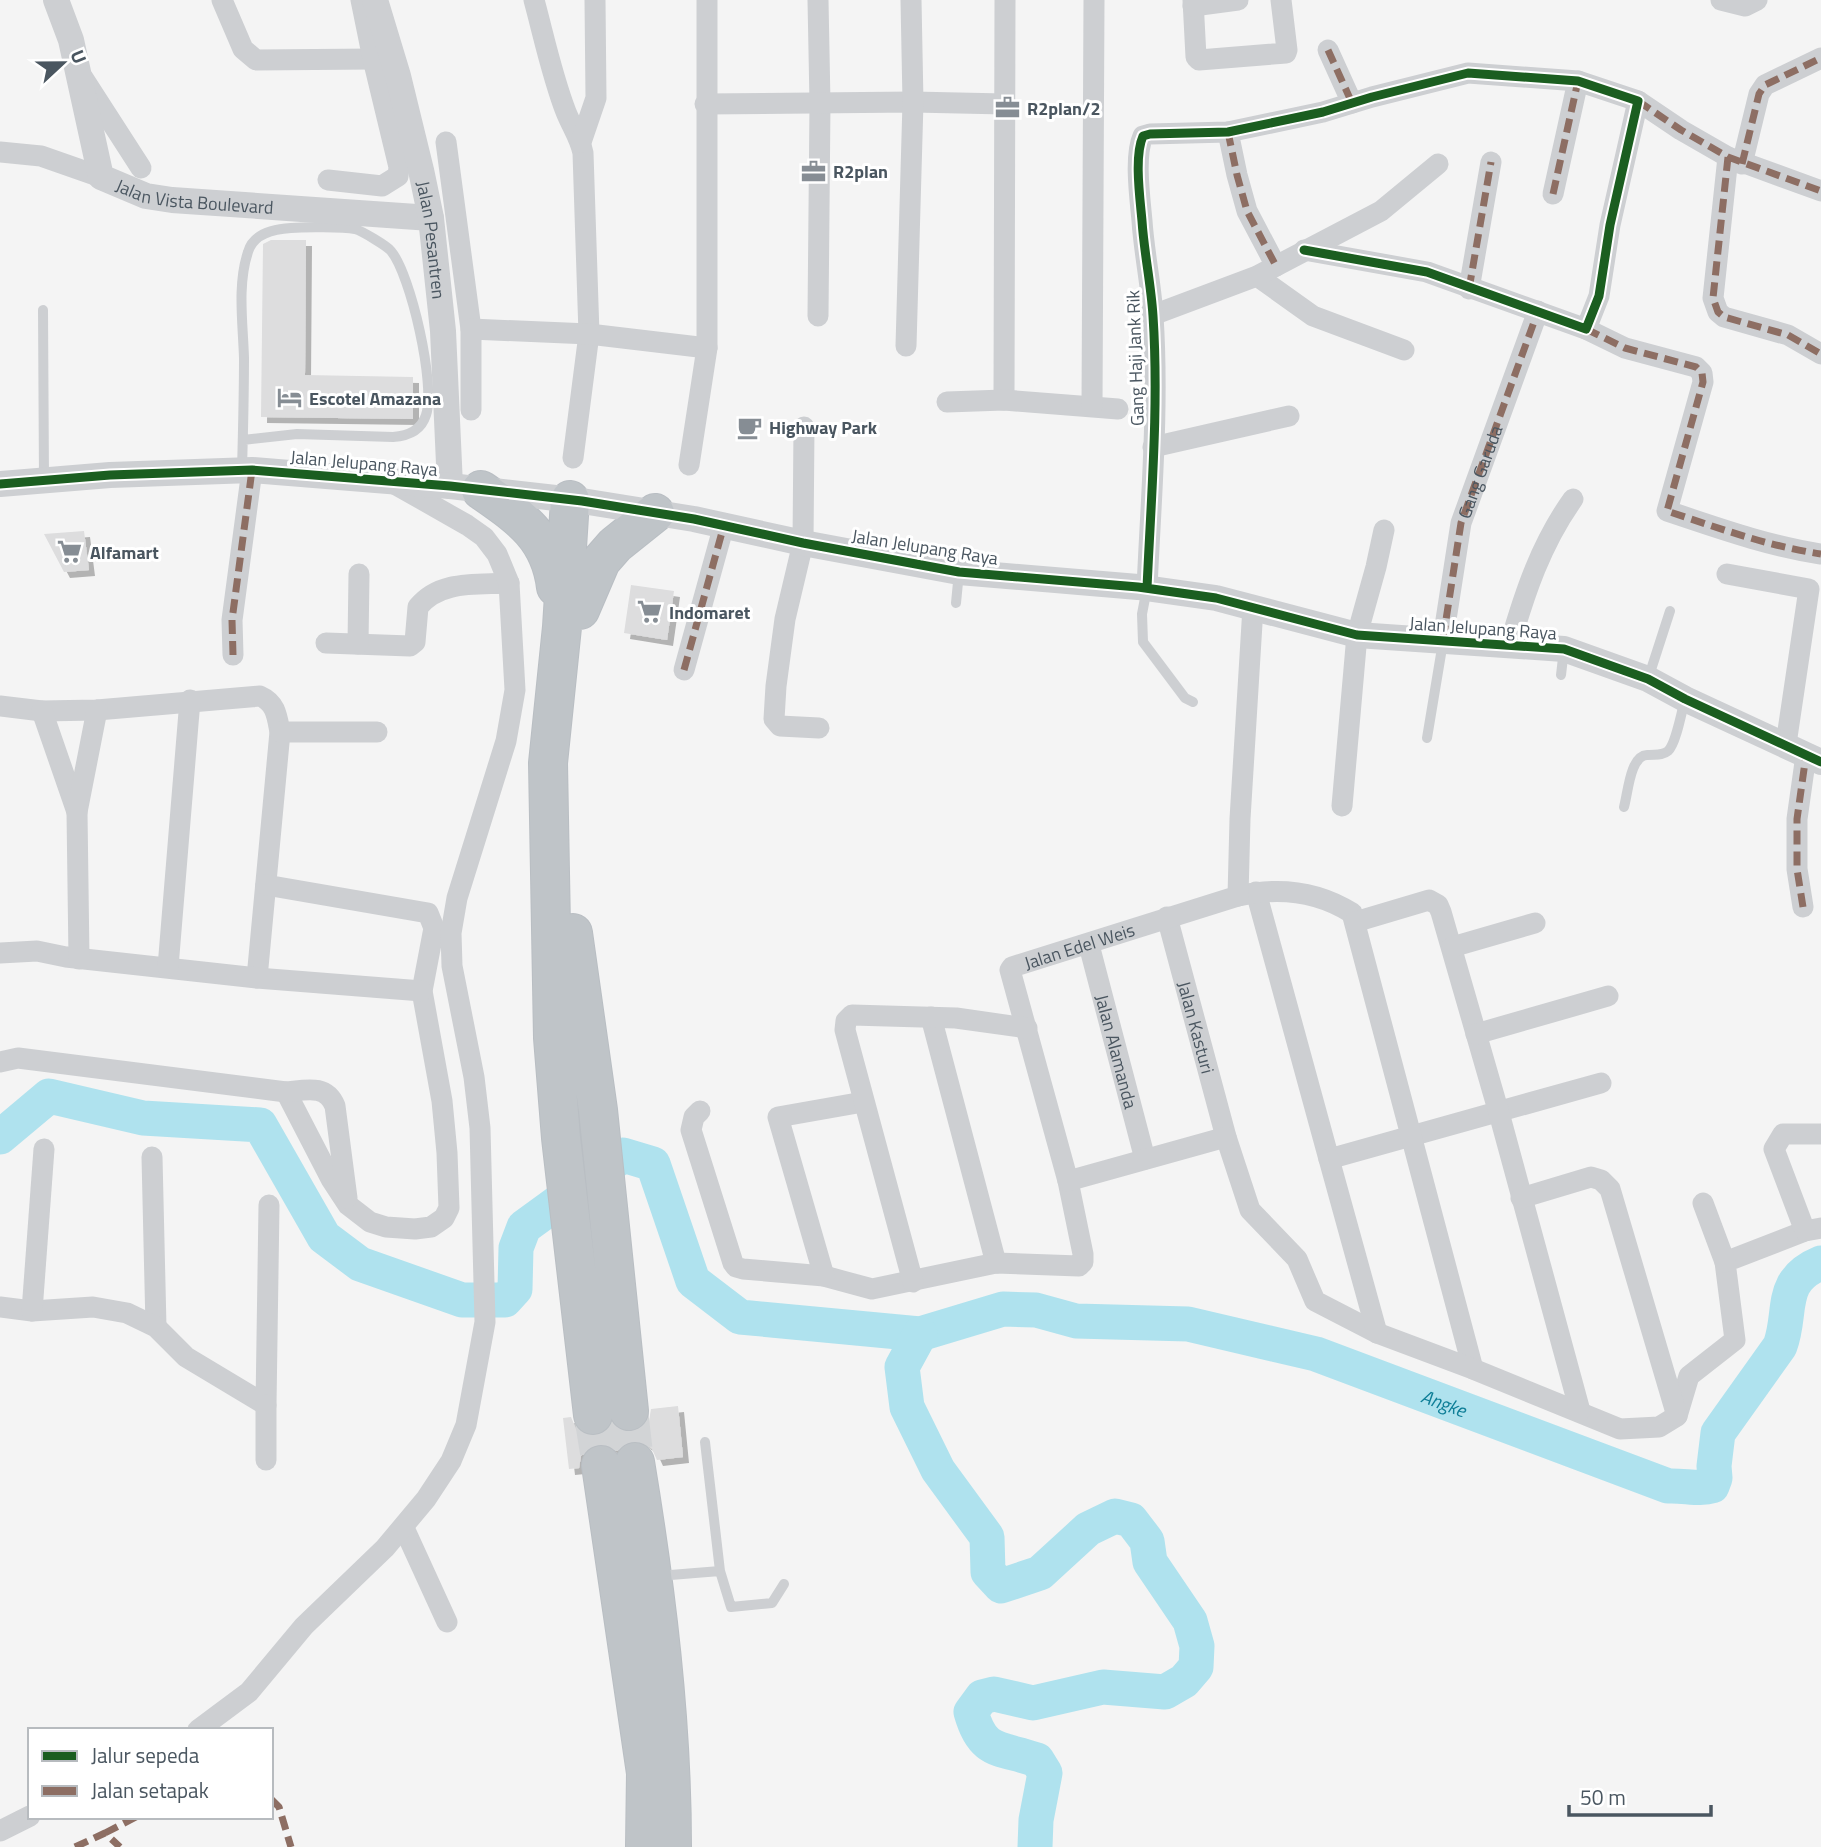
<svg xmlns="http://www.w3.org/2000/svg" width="1821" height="1847" font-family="'Titillium Web',sans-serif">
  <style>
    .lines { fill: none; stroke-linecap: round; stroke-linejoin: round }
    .river { stroke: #afe2ee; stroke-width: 35 }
    .building { fill: #ddddde; filter: url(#shadow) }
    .motorway-tunnel { stroke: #d2d4d6; stroke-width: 38; stroke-dasharray: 38 19; stroke-linecap: butt }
    .motorway-casing { stroke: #b9bec3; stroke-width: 40 }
    .service { stroke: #cdcfd2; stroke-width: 10 }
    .minor { stroke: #cdcfd2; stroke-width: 21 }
    .tertiary { stroke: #cdcfd2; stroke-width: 26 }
    .motorway { stroke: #bfc4c8; stroke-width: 38 }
    .quiet { stroke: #8d6e63; stroke-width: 7; stroke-dasharray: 14 7; stroke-linecap: butt }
    .cycleway-casing { stroke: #fff; stroke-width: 13 }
    .cycleway { stroke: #1b5e20; stroke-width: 9 }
    .labels { text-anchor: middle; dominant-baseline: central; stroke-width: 6; stroke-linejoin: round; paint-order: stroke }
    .poi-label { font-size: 18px; font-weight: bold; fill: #4a5660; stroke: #fff; text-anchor: start }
    .street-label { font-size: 18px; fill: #4a5660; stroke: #fff }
    .water-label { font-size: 19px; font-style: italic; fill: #0e7e97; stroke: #fff }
  </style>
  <defs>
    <filter id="shadow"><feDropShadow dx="6" dy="6" stdDeviation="0" flood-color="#0004"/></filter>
  </defs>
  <rect width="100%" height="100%" fill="#f4f4f4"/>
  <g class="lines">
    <g class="river">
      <path id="s1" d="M0 1137 49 1096 143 1118 260 1125 324 1237 360 1264 462 1300H505L515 1289 516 1248 524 1227 623 1155 653 1164 693 1281 740 1317 920 1334 1003 1309 1036 1310 1076 1321 1188 1324 1316 1354 1668 1486C1683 1485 1700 1490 1712 1486L1715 1478 1714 1466 1718 1433 1780 1346C1793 1311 1777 1281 1821 1263"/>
      <path d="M920 1334 902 1367 907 1407 938 1470 987 1537 988 1572 1001 1586 1040 1573 1088 1529 1115 1516 1131 1520 1147 1541 1150 1562 1190 1621 1197 1646 1196 1667 1184 1681 1165 1692 1103 1687 1033 1703 994 1694 982 1697 971 1712C983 1755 1000 1747 1037 1760L1045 1773 1036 1820 1035 1847"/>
    </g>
  </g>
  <path class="building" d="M271 240H306L305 375 413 377V419L261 417 263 244Z
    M84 531 89 570 64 572 44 534Z
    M631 585 674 591 667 640 624 633Z
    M678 1406 683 1457 657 1460 652 1449 642 1441H631L622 1445 617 1451 608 1445 599 1443 587 1448 581 1456 579 1468 569 1469 563 1418 571 1417 576 1429 584 1435 595 1437 605 1433 612 1425 621 1431 632 1433 641 1429 649 1421 651 1409Z"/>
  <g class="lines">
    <path class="motorway-tunnel" d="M629 1411 635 1462
      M593 1415 601 1465"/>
    <defs>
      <path id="motorway" d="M481 490C520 517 550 537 556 587
        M570 500 562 627 548 763 553 1038 561 1138 593 1415
        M580 610 601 561 615 545 655 513
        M573 933 598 1110 629 1411
        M635 1462C656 1589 672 1718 672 1847
        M601 1465 646 1773 645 1847"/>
    </defs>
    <use href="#motorway" class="motorway-casing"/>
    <path class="service" d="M43 310 44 481
      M242 470C243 433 244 395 244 358 243 324 237 285 248 252 253 234 274 229 291 228 304 227 343 227 355 229 362 231 387 246 391 251 411 275 436 386 426 415 421 431 408 436 393 437L297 434 243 440
      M1147 588 1142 614 1143 642 1185 698 1193 702
      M956 603 959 572
      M1561 675 1564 649
      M1648 679 1670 611
      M1427 738 1443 642
      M1624 807C1628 793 1630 756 1647 755 1655 754 1662 756 1668 751 1676 744 1682 710 1685 699
      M720 1571 731 1607 772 1603 784 1584
      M658 1576 720 1571 705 1442"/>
    <g class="minor">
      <path d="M222 0 243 49 256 60 373 59"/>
      <path d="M534 0C544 37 552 76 566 112 572 127 580 138 583 153L589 334 573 458"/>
      <path d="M818 0 820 103 818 316"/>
      <path d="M1193 0 1196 57 1199 60 1286 53 1287 50 1281 0"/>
      <path d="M1721 0 1745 6 1757 0"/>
      <path d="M1193 6 1238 0"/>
      <path d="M1328 50 1352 103"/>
      <path d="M83 78 141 168"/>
      <path d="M1638 101 1681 130 1728 157 1821 191"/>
      <path d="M705 104 913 102 1005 104"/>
      <path d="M1228 132 1237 175 1247 211 1276 266"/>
      <path d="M446 142 471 329"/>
      <path d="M581 142 596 98 595 0"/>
      <path d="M0 152 41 156 101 177"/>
      <path d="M1728 157 1713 298 1718 312 1724 317 1788 335 1821 354"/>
      <path d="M1742 164 1759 94 1765 85 1821 58"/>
      <path d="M328 180 382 186 398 176 399 167 373 59 361 0"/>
      <path d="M1553 194 1578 81"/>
      <path d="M1257 276 1313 316 1404 350"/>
      <path d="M1469 289 1491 162"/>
      <path d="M1153 315 1257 276 1381 211 1438 164"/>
      <path d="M1586 329 1625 348 1696 367 1702 373 1703 382 1667 511C1718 528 1768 546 1821 554"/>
      <path d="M906 346 913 102 911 0"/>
      <path d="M1004 400 1005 0"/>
      <path d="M947 402 1004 400 1118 409"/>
      <path d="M1092 406 1094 0"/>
      <path d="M471 410V329L589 334 707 348"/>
      <path d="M804 427 803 543 785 619 776 686 774 719 780 726 819 728"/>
      <path d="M1153 447 1289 416"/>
      <path d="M689 465 707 348V0"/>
      <path d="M1727 574 1809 589 1786 744"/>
      <path d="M1147 588C1151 498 1159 406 1153 316 1151 284 1144 252 1142 221 1140 198 1134 156 1143 136L1150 134 1228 132 1323 112 1372 97 1468 73 1578 81 1638 101 1610 225 1599 296 1586 329 1427 272 1304 250"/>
      <path id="s2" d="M1443 639 1461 523 1538 311"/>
      <path d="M326 643 410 646 415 642 418 607C440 580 476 585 509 583"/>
      <path d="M358 644 359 574"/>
      <path d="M1510 644C1525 592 1541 544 1573 499"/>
      <path d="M233 655 232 620 252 470"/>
      <path d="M684 670 724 525"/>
      <path d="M0 706 42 711 97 710 260 696C276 703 277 716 280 732L257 978"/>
      <path d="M42 711 77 812"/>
      <path d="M280 732H377"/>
      <path d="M1342 806 1357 635 1376 567 1384 530"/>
      <path d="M266 885 428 913 434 928 422 991 442 1101 447 1153 449 1208 444 1218 431 1227 415 1229 386 1227 370 1222 348 1205 331 1179 286 1092"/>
      <path d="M1256 892 1329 1159 1601 1083"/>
      <path d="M1238 896C1278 887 1317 891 1352 913L1473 1369"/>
      <path d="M1803 907 1797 869V819L1806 755"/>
      <path id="s3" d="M1167 917 1226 1137 1250 1210 1297 1259 1315 1301 1377 1333 1473 1369 1620 1429 1659 1427 1677 1416 1689 1376 1735 1340 1725 1262 1805 1231 1821 1228"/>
      <path d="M1355 922 1429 900 1438 905 1441 912 1499 1113 1580 1411"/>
      <path id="s4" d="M1089 945 1145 1159"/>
      <path d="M1452 947 1535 923"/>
      <path d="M0 953 37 951 66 957 257 978 422 991"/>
      <path d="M79 959 77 812 97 710"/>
      <path d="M168 967 190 700"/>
      <path d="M931 1017 996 1263"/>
      <path d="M1476 1034 1608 996"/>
      <path d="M0 1062 18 1058 286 1092C306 1090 326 1084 335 1106L347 1198"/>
      <path d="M700 1111 694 1117 691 1130 733 1263 736 1267 743 1269 824 1276 872 1289 996 1263 1079 1266 1083 1262V1254L1068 1181"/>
      <path id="s5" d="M1226 1137 1068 1181 1010 970 1012 967 1238 896 1240 819 1253 607"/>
      <path d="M152 1157 156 1327"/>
      <path d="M1329 1159 1377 1333"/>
      <path d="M1521 1198 1591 1177 1601 1180 1610 1189 1677 1416"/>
      <path d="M1703 1203 1725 1262"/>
      <path d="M1805 1231 1774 1149 1783 1134H1821"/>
      <path d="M824 1276 778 1117 863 1102"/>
      <path d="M913 1282 845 1030 846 1021 852 1015 956 1018 1027 1028"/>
      <path d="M0 1307 32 1311 93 1307 127 1313 156 1327 186 1357 266 1405 269 1205"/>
      <path d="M32 1311 44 1149"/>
      <path d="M266 1405V1460"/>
      <path d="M404 1528 447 1622"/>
      <path d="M198 1730 249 1692 304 1626 385 1548 426 1499 451 1461 466 1425 485 1322 480 1128 474 1077 452 966 451 933 457 898 506 741 515 690 509 583 497 554 484 537 467 525 393 483"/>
      <path d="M0 1831 30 1816"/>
    </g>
    <g class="tertiary">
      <path id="s6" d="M56 0 71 40 101 177 146 196 172 200 431 218"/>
      <path id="s7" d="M375 0 398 76 421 170 431 218 443 331 450 486"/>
      <path d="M0 484 110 475 252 470 450 486 582 501 694 519 803 543 959 572 1138 587 1216 598 1357 635 1564 649 1648 679 1685 699 1821 762"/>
    </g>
    <use href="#motorway" class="motorway"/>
    <path class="quiet" d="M1328 50 1352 103
      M1638 101 1681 130 1728 157 1821 191
      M1228 132 1237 175 1247 211 1276 266
      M1728 157 1713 298 1718 312 1724 317 1788 335 1821 354
      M1742 164 1759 94 1765 85 1821 58
      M1553 194 1578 81
      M1469 289 1491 162
      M1586 329 1625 348 1696 367 1702 373 1703 382 1667 511C1718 528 1768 546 1821 554
      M1443 639 1461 523 1538 311
      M233 655 232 620 252 470
      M684 670 724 525
      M1803 907 1797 869V819L1806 755
      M271 1799 279 1807 291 1847
      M105 1833 136 1817
      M75 1847 105 1833 120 1847"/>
    <defs>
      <path id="cycleway" d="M0 484 110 475 252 470 450 486 582 501 694 519 803 543 959 572 1138 587 1216 598 1357 635 1564 649 1648 679 1685 699 1821 762
        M1147 588C1151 498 1159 406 1153 316 1151 284 1144 252 1142 221 1140 198 1134 156 1143 136L1150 134 1228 132 1323 112 1372 97 1468 73 1578 81 1638 101 1610 225 1599 296 1586 329 1427 272 1304 250"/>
    </defs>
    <use href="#cycleway" class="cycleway-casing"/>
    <use href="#cycleway" class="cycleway"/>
  </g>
  <defs>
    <symbol id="office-bare" viewBox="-9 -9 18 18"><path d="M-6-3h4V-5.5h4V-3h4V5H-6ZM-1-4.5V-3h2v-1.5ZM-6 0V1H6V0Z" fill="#868d94" stroke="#fff" stroke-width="2.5" paint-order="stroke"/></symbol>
    <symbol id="hotel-bare" viewBox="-9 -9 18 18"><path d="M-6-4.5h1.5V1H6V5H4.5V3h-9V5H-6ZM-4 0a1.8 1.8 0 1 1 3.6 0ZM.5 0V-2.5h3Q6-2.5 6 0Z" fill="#868d94" stroke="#fff" stroke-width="2.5" paint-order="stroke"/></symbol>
    <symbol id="cafe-bare" viewBox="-9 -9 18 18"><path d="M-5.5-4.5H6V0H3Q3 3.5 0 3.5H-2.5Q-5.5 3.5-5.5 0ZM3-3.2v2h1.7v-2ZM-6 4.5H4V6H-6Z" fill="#868d94" stroke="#fff" stroke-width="2.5" paint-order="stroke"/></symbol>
    <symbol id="supermarket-bare" viewBox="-9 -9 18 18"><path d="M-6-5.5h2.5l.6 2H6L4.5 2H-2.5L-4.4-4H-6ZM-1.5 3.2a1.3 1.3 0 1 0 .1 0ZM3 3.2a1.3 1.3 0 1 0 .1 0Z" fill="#868d94" stroke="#fff" stroke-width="2.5" paint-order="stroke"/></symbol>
  </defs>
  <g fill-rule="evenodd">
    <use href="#office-bare" x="990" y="90" width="35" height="35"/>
    <use href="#office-bare" x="796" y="154" width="35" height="35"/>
    <use href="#hotel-bare" x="272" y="380" width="35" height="35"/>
    <use href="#cafe-bare" x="732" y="410" width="35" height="35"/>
    <use href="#supermarket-bare" x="52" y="534" width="35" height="35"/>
    <use href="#supermarket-bare" x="632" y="594" width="35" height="35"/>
  </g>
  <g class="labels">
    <g class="poi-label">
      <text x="1027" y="108">R2plan/2</text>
      <text x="833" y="171">R2plan</text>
      <text x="309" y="398">Escotel Amazana</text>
      <text x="769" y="427">Highway Park</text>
      <text x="90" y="552">Alfamart</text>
      <text x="669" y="612">Indomaret</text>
    </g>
    <g class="street-label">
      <text stroke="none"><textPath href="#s6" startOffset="280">Jalan Vista Boulevard</textPath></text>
      <text stroke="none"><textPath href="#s7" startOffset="247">Jalan Pesantren</textPath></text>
      <text transform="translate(1135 358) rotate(-92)">Gang Haji Jank Rik</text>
      <text transform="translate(364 463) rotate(5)">Jalan Jelupang Raya</text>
      <text stroke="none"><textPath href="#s2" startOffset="172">Gang Garuda</textPath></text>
      <text transform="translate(925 547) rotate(9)">Jalan Jelupang Raya</text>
      <text transform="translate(1483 628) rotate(4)">Jalan Jelupang Raya</text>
      <text stroke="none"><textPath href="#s5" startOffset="457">Jalan Edel Weis</textPath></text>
      <text stroke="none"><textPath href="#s3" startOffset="114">Jalan Kasturi</textPath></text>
      <text stroke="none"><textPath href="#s4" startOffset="110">Jalan Alamanda</textPath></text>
    </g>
    <g class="water-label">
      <text stroke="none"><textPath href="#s1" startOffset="1740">Angke</textPath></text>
    </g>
  </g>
  <rect x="28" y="1728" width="245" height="91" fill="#ffffff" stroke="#b7bbbf" stroke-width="2"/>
  <rect x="42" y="1751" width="35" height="10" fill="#1b5e20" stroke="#b7bbbf" stroke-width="2"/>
  <text x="91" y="1763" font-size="21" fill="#4a5660">Jalur sepeda</text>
  <rect x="42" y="1786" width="35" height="10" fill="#8d6e63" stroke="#b7bbbf" stroke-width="2"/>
  <text x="91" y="1798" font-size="21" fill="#4a5660">Jalan setapak</text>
  <g transform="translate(63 63) rotate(68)" stroke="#ffffff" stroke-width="5" paint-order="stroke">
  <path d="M0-5L12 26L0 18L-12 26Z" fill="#4a5660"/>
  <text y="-10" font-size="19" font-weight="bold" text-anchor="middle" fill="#4a5660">U</text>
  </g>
  <path d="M1569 1805v10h142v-10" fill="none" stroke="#4a5660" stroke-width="3.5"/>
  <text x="1580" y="1805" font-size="21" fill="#4a5660" stroke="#ffffff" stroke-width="5" paint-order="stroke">50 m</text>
</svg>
